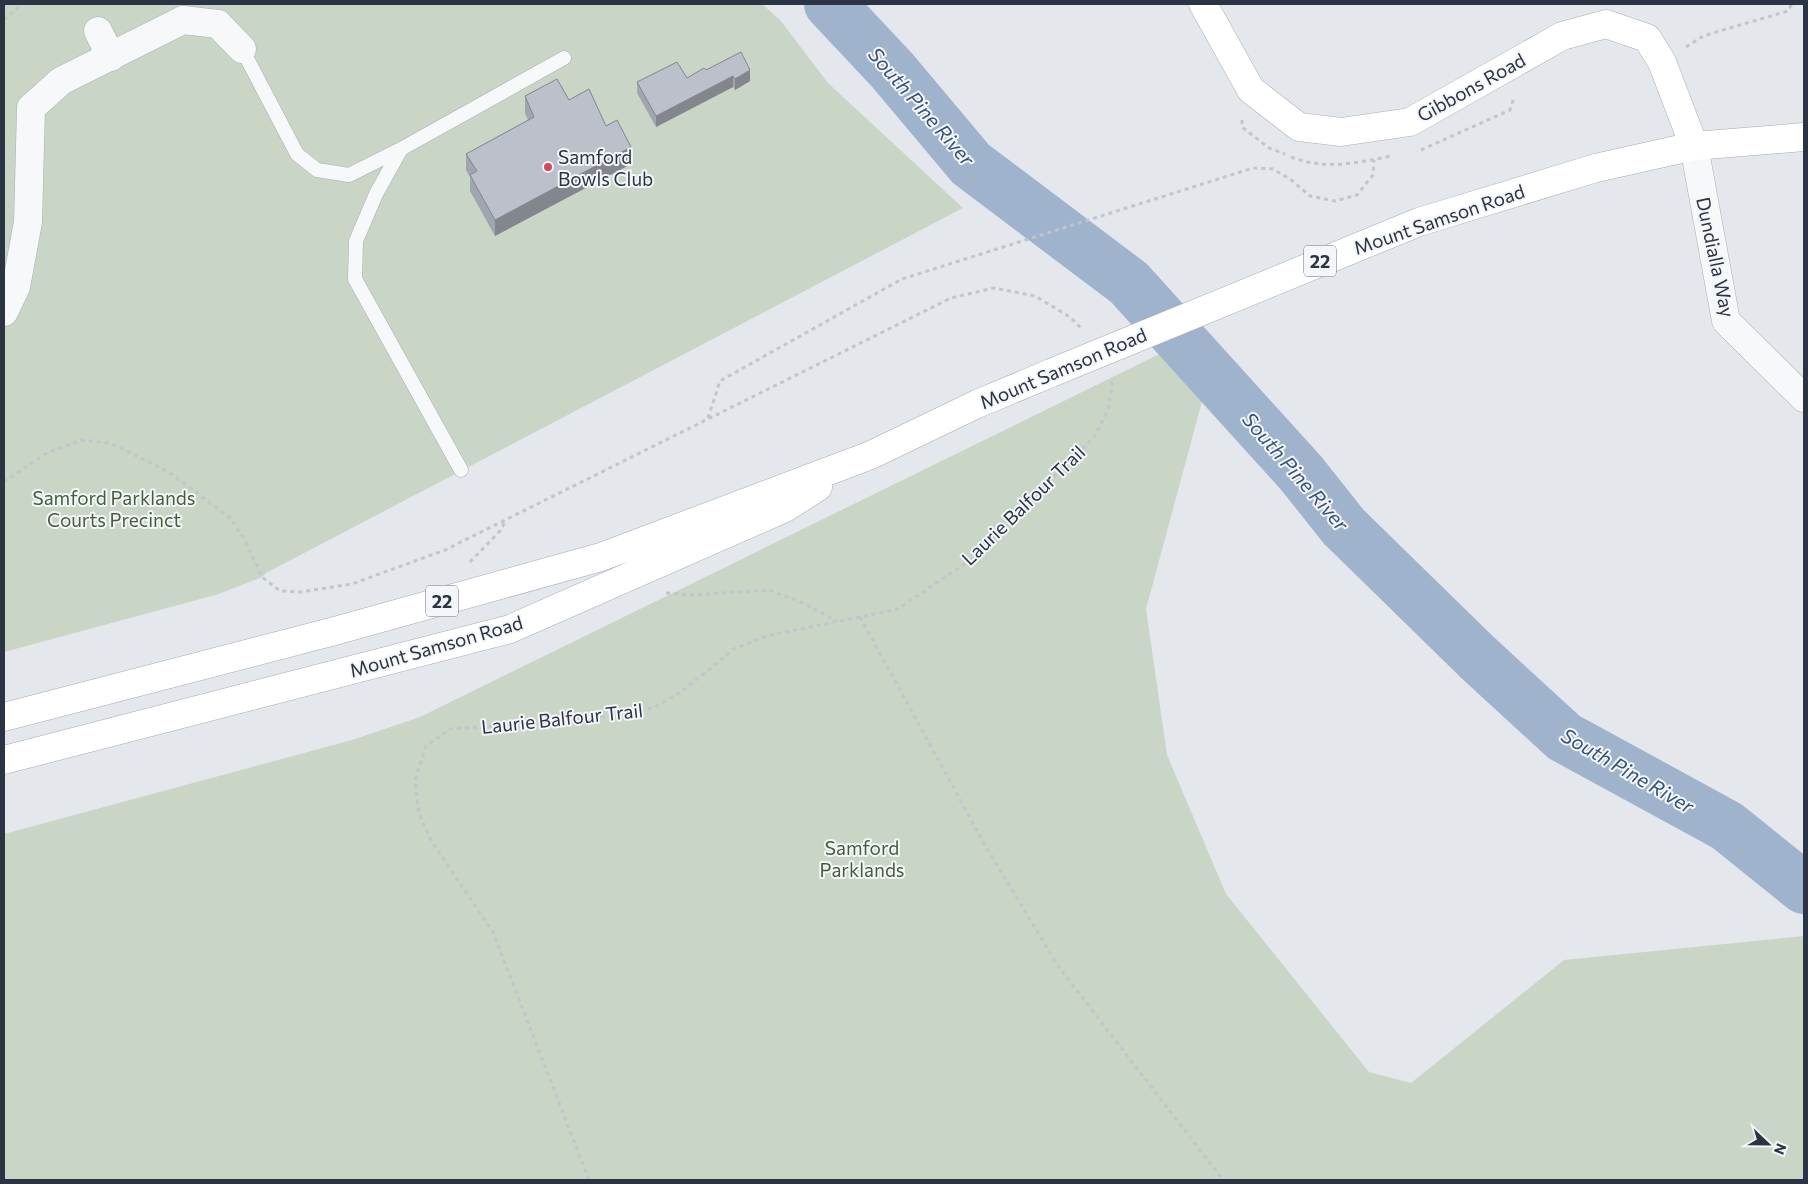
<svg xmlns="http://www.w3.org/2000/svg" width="1808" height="1184" font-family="Commissioner,sans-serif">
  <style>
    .green { fill: #c9d6c5 }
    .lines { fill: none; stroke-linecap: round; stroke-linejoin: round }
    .river { stroke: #9fb4cc; stroke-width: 52 }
    .lane-casing { stroke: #a9aeb7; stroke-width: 15 }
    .street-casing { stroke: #a9aeb7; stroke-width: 29 }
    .secondary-casing { stroke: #a9aeb7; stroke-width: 29 }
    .primary-casing { stroke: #a3abb8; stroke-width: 29 }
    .path { stroke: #c2c5cb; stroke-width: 3; stroke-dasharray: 4 4; stroke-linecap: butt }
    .lane { stroke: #f7f8fa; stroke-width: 14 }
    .street { stroke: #f7f8fa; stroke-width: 28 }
    .secondary { stroke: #fff; stroke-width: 28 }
    .primary { stroke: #fff; stroke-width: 28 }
    .primary-bridge-casing { stroke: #a3abb8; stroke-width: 29; stroke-linecap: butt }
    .primary-bridge { stroke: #fff; stroke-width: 28 }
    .wall { fill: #a1a5ae }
    .shaded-wall { fill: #83868d }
    .building { fill: #bbc0ca; stroke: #83868d }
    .poi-dot { fill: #d1495b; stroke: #f4f6f9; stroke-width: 2 }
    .labels { text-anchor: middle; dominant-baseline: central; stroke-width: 4; stroke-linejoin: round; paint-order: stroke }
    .shield { fill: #f4f6f9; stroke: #676e7b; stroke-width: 1 }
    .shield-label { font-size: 18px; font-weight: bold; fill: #2b3445 }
    .street-label { font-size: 19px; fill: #2b3445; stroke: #f4f6f9 }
    .poi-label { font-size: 19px; fill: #2b3445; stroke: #f4f6f9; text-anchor: start }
    .park-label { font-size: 19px; fill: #3f6138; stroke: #f4f6f9 }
    .water-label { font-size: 20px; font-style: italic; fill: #34527a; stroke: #f4f6f9 }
  </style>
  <rect width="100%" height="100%" fill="#e4e7ec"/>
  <path class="green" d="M4 4H762L780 20 828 83 963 208 266 573 262 577 219 594 4 652Z
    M1190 339 1207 383 1146 609 1167 755 1226 894 1369 1072 1411 1083 1564 960 1804 936V1180H4V834L352 740 420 717Z"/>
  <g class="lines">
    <path class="river" d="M830 4 892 70 971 164 1129 283 1301 473 1344 527 1477 657 1564 737 1727 826 1804 888"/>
    <defs>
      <path id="lane" d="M242 49 297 154 317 170 349 175 401 149 564 58
        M401 149 376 194 356 241 355 279 461 470"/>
      <path id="street" d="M98 31 111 57
        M1694 146 1726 321 1804 398
        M4 312 16 287 28 222 31 108 61 81 183 20 218 24 242 49"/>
      <path id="secondary" d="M1203 4 1251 90 1299 127 1341 132 1410 122 1562 36 1606 24 1647 38 1662 62 1694 146"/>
      <path id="primary" d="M1596 168 1694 146 1804 137
        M4 717 331 632 601 557 871 455 977 404 1051 373
        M4 760 510 629 785 508 818 487"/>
    </defs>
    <use href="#lane" class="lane-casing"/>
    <use href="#street" class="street-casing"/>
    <use href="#secondary" class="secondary-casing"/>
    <use href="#primary" class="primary-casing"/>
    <path class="path" d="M4 20 22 4
      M1686 47 1703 36 1788 11 1792 4
      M1242 120V127L1269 148 1285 154
      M1421 150 1510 110 1514 97
      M1291 157C1324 170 1357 163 1391 156
      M708 418 720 381 902 279 1253 168 1273 169 1290 179 1310 196 1335 201 1357 195 1373 175 1374 160
      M4 482 45 454 81 440 110 443 169 472 229 517 244 538 262 577 280 591 300 592 352 584 445 550 951 298 994 288 1035 296 1070 317 1083 330
      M470 562 500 531 506 520
      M666 593 692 595 769 590 799 601 837 621
      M860 617 985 845 1058 966 1223 1180
      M589 1180 493 932 432 842 419 814 415 780 426 746 450 729 541 723 628 714 655 707 681 692 734 649 766 636 898 609 969 561 1095 436 1108 410 1112 387 1111 380"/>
    <use href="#lane" class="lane"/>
    <use href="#street" class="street"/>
    <use href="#secondary" class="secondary"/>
    <use href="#primary" class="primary"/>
    <defs>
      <path id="primary-bridge" d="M1051 373 1419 222 1596 168"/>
    </defs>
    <use href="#primary-bridge" class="primary-bridge-casing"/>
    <use href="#primary-bridge" class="primary-bridge"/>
  </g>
  <path class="wall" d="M741 52 750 81 735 90 733 87 656 127 637 93V82L687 78 706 70Z
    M525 96 569 100 606 126 631 164 495 236 470 191V177L466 170V154L528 120 525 113Z"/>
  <path class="shaded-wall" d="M750 70V81L735 90V79Z
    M733 76V87L656 127V116Z
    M631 147V164L495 236V220Z"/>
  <path class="building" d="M741 52 750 70 735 79 733 76 656 116 637 82 677 62 687 78 704 68 706 70Z
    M557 79 569 100 589 89 606 126 617 120 631 147 495 220 470 175 477 171 466 154 534 117 525 96Z"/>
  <circle class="poi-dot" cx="548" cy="167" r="5"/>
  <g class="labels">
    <g class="shield">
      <rect x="1304" y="245.5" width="32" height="31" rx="4"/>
      <rect x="426" y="585.5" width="32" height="31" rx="4"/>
    </g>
    <g class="shield-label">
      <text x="1320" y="261">22</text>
      <text x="442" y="601">22</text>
    </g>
    <g class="street-label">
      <text transform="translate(1471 87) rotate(-29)">Gibbons Road</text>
      <text transform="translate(1439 219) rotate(-19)">Mount Samson Road</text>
      <text transform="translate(1716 257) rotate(78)">Dundialla Way</text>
      <text transform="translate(1063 368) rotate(-23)">Mount Samson Road</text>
      <text transform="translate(1023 505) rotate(-44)">Laurie Balfour Trail</text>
      <text transform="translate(436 646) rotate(-16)">Mount Samson Road</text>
      <text transform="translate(562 718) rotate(-6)">Laurie Balfour Trail</text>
    </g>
    <g class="poi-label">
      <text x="558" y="156">Samford<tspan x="558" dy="22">Bowls Club</tspan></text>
    </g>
    <g class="park-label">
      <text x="114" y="497">Samford Parklands<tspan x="114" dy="22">Courts Precinct</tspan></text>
      <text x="862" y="847">Samford<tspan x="862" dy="22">Parklands</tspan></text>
    </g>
    <g class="water-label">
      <text transform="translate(922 106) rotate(49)">South Pine River</text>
      <text transform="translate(1296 471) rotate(49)">South Pine River</text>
      <text transform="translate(1628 770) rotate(30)">South Pine River</text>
    </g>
  </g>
  <rect width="1808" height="1184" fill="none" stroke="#2b3445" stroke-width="10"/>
  <g transform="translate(1768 1144) rotate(112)" stroke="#f4f6f9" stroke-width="4" paint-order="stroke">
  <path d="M0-4L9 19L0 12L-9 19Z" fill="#2b3445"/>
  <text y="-8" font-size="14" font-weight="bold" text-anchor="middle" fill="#2b3445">N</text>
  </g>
</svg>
